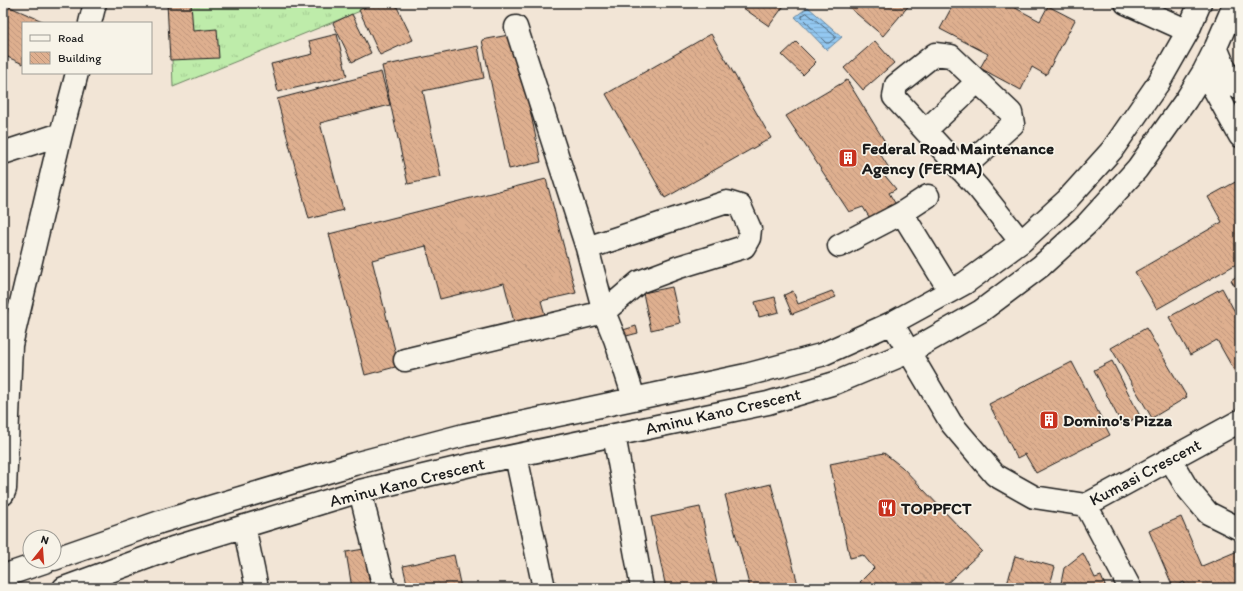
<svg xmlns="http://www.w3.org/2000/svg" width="1243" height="591" font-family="Itim,sans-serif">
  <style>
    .grass { fill: url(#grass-tufts); stroke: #6d8463 }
    .water { fill: url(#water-rules); stroke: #63839c }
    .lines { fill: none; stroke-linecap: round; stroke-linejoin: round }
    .shore { stroke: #4c6171; stroke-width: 1 }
    .building { fill: url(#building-back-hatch); stroke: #1c1c1c }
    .minor-casing { stroke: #1c1c1c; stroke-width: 25 }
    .minor { stroke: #f7f3e8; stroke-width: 22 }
    .labels { text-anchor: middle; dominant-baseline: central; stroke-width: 3.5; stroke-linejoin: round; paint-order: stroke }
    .poi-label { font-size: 17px; font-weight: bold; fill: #1c1c1c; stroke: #f7f3e8; text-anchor: start }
    .street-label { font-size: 17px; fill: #1c1c1c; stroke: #f7f3e8 }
  </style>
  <defs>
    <pattern id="grass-tufts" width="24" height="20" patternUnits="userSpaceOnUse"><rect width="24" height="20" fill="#beecaa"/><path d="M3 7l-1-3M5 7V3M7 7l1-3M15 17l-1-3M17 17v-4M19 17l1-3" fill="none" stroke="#a3ca92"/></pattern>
    <pattern id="water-rules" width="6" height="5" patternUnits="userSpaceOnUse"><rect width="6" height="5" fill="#93c8f1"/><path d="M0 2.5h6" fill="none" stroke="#7eabce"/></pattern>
    <pattern id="building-back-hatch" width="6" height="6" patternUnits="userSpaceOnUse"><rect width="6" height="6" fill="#deaf8f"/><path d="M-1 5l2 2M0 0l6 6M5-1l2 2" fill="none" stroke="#be967b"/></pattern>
  </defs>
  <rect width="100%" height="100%" fill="#f2e5d6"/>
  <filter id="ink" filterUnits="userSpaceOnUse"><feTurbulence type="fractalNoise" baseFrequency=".025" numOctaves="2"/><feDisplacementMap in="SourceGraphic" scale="8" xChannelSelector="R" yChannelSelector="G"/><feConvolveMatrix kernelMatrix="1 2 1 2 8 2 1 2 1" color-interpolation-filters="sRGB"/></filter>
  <g filter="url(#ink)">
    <path class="grass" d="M170 3H380L173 87Z"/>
    <path class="water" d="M808 7 842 37 827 50 795 17Z"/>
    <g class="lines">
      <path class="shore" d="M807 13 835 36V38L829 43H826L802 18V16Z"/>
    </g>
    <path class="building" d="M167 3H191L193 31 217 29 219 58 170 60Z
      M374 3H395L413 40 380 55 359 10Z
      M736 3H786L769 26Z
      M844 3H911L883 36Z
      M954 3H1006L1040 21 1048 6 1075 20 1046 75 1032 67 1021 90 980 68 988 54 940 29Z
      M3 4 47 23H23V64L3 55Z
      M352 14 371 53 352 62 333 23Z
      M337 34 347 76 278 92 271 64 313 54 309 41Z
      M514 34 541 162 509 169 482 40Z
      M711 34 771 138 665 198 606 94Z
      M875 41 894 63 863 90 844 68Z
      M796 42 816 62 803 75 782 55Z
      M478 46 484 78 423 91 441 177 408 184 382 66Z
      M381 72 390 105 320 123 343 210 309 219 277 99Z
      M847 80 887 145 877 149 889 168 882 172 896 189 889 193 898 208 871 220 863 207 849 212 786 116Z
      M546 179 576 293 541 301 546 318 515 326 504 283 440 299 426 246 372 260 399 366 365 375 329 234Z
      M1239 180 1240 182V262L1157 309 1135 272 1222 222 1208 197Z
      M1240 274V295L1231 280Z
      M672 287 680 323 651 330 643 293Z
      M1222 288 1240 321V381L1217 340 1190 355 1169 317Z
      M793 291 798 304 832 291 836 297 792 314 784 295Z
      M775 297 779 312 759 317 755 302Z
      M636 326 638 333 615 339 620 331Z
      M1146 328 1187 397 1152 418 1111 348Z
      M1112 361 1140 416 1122 425 1094 370Z
      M1072 362 1110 435 1036 473 1025 454 1017 458 989 404Z
      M884 453 902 467 982 551 942 588H866L860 582 874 568 863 555 850 558 830 464Z
      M771 484 799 588H750L725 495Z
      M700 507 718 588H666L651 517Z
      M1181 517 1202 566 1240 550V588H1187L1184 582 1173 587 1149 531Z
      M364 549 370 585 352 588 346 552Z
      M1083 553 1095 578 1101 576 1106 588H1060L1064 568Z
      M454 555 461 588H408L403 566Z
      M1015 556 1055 567 1049 588H1006Z"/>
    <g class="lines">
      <defs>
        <path id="minor" d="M1126 3 1188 31
          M90 23 95 3
          M516 27 587 248 604 312 615 339 634 398
          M1216 47 1230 81 1237 87H1240
          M1204 71 1240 136
          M926 130 978 81
          M3 153 61 134
          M961 170 1013 124 1011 113 951 56 935 54 896 85 894 97 979 189 1021 242
          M902 213 950 291
          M839 246 902 213 928 196
          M892 323 951 423 995 475 1034 497 1086 505 1240 421
          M405 360 604 312 639 282 679 267 744 247 749 238 750 229 740 206 727 202 587 248
          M614 435 642 588
          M516 456 544 588
          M1170 459 1187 488 1208 513 1240 529
          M360 491 384 588
          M3 494 5 489 11 345 61 134 77 73
          M1086 505 1130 588
          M244 526 257 588
          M54 559 160 522 354 464 464 435 746 375 821 355 892 323 965 283 1021 242 1066 201 1112 150 1159 82 1188 31 1200 3
          M3 576 47 561
          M64 588 173 548 360 491 470 465 768 403 835 383 909 352 981 311 1041 266 1087 224 1137 169 1186 100 1204 71 1216 47 1235 3"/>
      </defs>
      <use href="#minor" class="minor-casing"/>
      <use href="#minor" class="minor"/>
    </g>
  </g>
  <defs>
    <symbol id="building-square" viewBox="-11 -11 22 22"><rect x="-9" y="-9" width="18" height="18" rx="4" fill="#c8321e" stroke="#f7f3e8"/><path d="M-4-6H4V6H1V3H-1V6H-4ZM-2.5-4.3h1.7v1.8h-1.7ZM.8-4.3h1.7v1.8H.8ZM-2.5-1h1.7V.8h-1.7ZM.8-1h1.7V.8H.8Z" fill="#fff"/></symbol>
    <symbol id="restaurant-square" viewBox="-11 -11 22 22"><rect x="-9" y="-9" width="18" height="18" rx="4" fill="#c8321e" stroke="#f7f3e8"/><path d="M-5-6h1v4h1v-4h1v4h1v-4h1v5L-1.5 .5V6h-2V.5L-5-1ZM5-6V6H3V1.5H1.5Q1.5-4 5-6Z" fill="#fff"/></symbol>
  </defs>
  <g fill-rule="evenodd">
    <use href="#building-square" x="837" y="147" width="22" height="22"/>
    <use href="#building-square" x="1038" y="409" width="22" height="22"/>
    <use href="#restaurant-square" x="876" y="497" width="22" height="22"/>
  </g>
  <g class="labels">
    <g class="poi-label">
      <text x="862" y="148">Federal Road Maintenance<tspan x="862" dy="20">Agency (FERMA)</tspan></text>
      <text x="1063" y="420">Domino's Pizza</text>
      <text x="901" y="508">TOPPFCT</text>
    </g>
    <g class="street-label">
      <text transform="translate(723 411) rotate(-13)">Aminu Kano Crescent</text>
      <text transform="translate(1145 472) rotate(-28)">Kumasi Crescent</text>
      <text transform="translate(407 482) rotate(-14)">Aminu Kano Crescent</text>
    </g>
  </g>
  <rect width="1243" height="591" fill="none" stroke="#f7f3e8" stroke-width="16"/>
  <rect x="8" y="8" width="1227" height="575" fill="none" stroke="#1c1c1c" stroke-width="1.5" filter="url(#ink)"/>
  <rect x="22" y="22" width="130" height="52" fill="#f7f3e8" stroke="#9f9d96"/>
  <rect x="30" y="35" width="20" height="6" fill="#f7f3e8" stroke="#9f9d96"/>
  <text x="58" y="42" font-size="12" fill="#1c1c1c">Road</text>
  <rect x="30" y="52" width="20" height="12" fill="url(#building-back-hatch)" stroke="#9f9d96"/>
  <text x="58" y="62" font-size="12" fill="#1c1c1c">Building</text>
  <g transform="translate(42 549) rotate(17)"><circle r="19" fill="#f7f3e8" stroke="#9f9d96"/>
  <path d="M0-3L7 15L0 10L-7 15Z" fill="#c8321e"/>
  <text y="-6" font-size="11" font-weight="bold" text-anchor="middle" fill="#1c1c1c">N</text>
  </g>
</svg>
